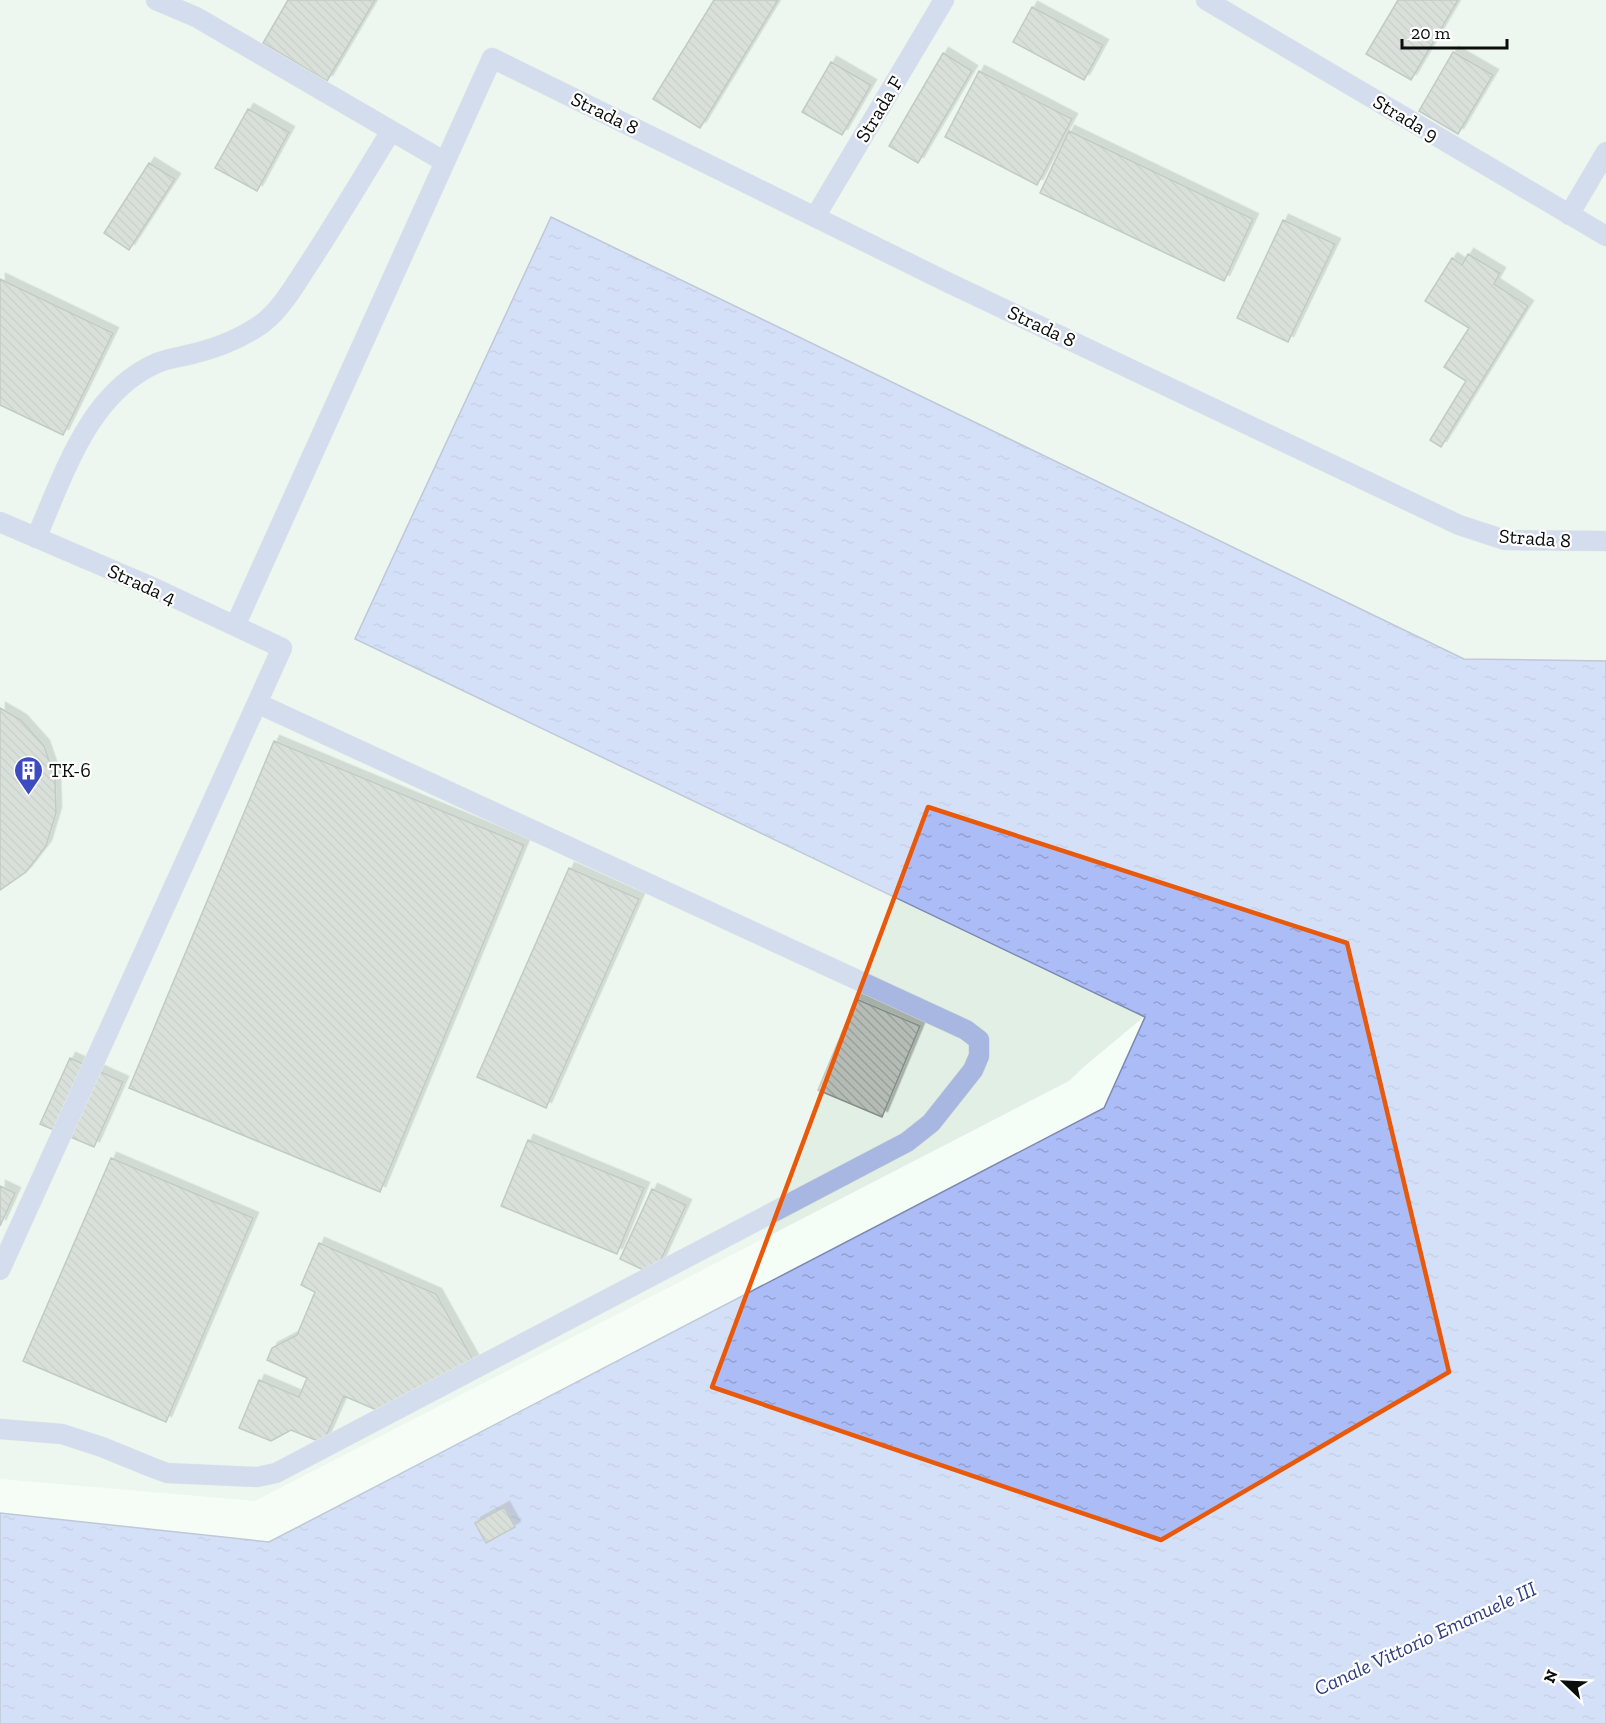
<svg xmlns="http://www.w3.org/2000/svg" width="1606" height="1724" font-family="'Zilla Slab',serif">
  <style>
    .built { fill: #e2efe5 }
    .water { fill: url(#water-ripples); stroke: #7b88b0; stroke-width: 1.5 }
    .building { fill: url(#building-back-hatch); stroke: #868d87; stroke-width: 1.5; filter: url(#shadow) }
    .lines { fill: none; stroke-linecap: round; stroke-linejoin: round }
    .lane-casing { stroke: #cfd7d1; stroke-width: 21 }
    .lane { stroke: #a8b6e2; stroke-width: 20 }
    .marked { fill: none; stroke: #e8590c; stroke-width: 4.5; stroke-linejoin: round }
    .labels { text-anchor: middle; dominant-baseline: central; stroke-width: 4.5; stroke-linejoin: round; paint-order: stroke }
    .street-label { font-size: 20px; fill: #0a0d0b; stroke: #fff }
    .poi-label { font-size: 20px; fill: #0a0d0b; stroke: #fff; text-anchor: start }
    .water-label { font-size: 21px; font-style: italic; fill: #2e3c80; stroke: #fff }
  </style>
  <defs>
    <pattern id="water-ripples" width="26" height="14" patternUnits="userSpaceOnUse" patternTransform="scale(1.5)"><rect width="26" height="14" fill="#abbcf7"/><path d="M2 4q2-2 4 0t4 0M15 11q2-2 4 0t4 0" fill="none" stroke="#92a0d2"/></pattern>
    <pattern id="building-back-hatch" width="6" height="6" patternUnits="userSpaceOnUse" patternTransform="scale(1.5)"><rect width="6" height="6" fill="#b5bcb6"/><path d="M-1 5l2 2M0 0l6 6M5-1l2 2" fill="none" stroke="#9aa09b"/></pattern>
    <filter id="shadow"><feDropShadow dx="5.5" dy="-5.5" stdDeviation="0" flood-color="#0004"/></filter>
  </defs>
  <rect width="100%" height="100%" fill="#f5fdf7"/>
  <path class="built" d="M0 0H1606V661L355 639 1145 1016 1086 1065 1069 1081 255 1501 0 1479Z"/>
  <path class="water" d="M551 217 1464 659 1606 661V1724H0V1513L269 1542 1104 1108 1145 1017 355 639Z"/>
  <path class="building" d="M288 0H375L327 81 263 43Z
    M714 0H778L700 128 653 99Z
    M1398 0H1458L1411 80 1366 54Z
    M1032 7 1103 45 1084 80 1013 42Z
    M1453 52 1493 75 1458 134 1419 111Z
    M943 53 972 71 918 163 889 146Z
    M831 62 871 85 842 135 802 112Z
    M979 71 1072 119 1037 185 945 137Z
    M248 109 289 132 257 191 215 168Z
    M1069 131 1253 219 1224 281 1040 193Z
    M149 163 175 179 129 250 104 233Z
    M1283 220 1335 244 1288 342 1237 318Z
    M1468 254 1500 273 1494 284 1528 306 1441 447 1430 440 1466 381 1444 367 1469 328 1425 301 1452 258 1462 265Z
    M0 279 113 333 63 435 0 405Z
    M0 708 21 720 44 746 55 778 56 813 46 846 26 872 0 890Z
    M274 741 524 845 380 1192 129 1088Z
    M569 868 639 899 546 1108 477 1077Z
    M856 999 920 1026 882 1117 818 1090Z
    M70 1058 123 1082 94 1147 40 1124Z
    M528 1140 644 1188 617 1254 501 1206Z
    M111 1158 253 1218 166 1422 23 1361Z
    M0 1186 15 1193 0 1226Z
    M652 1189 686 1205 654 1275 620 1259Z
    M319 1243 436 1294 473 1360 381 1412 344 1396 323 1443 291 1430 271 1441 239 1428 259 1380 299 1397 307 1378 267 1360 272 1348 297 1335 315 1292 301 1285Z
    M504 1507 515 1527 486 1543 475 1523Z"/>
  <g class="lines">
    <defs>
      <path id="lane" d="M156 0 196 17 445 162
        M1206 0 1606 236
        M1569 215 1606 152
        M815 217 944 0
        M0 522 154 588 282 648 0 1270
        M36 538C64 475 88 393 157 363 168 358 181 357 192 354 217 348 242 338 263 323 283 307 296 283 310 262 338 219 364 175 391 131
        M235 626 492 58 947 282 1459 525 1505 540 1606 541
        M0 1429 62 1434 102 1447 151 1467 167 1473 257 1477 276 1473 907 1142 931 1123 973 1070 979 1056V1040L966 1030 257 703"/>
    </defs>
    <use href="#lane" class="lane-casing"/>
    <use href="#lane" class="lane"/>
  </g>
  <path d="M0 0H1606V1724H0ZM928 807 1347 943 1449 1372 1161 1540 712 1387Z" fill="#f5fdf7" fill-opacity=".55" fill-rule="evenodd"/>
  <path class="marked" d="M928 807 1347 943 1449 1372 1161 1540 712 1387Z"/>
  <defs>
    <symbol id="building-pin" viewBox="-11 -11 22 30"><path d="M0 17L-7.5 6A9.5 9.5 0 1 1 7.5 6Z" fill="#3c4bbf" stroke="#fff"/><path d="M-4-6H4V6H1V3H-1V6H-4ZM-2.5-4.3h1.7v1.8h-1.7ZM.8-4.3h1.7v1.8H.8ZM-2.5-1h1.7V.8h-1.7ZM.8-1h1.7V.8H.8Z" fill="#fff"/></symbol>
  </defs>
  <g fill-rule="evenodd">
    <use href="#building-pin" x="12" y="754" width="33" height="45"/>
  </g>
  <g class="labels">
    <g class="street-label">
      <text transform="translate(879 109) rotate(-59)">Strada F</text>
      <text transform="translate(605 113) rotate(26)">Strada 8</text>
      <text transform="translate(1406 118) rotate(31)">Strada 9</text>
      <text transform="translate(1042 326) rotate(25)">Strada 8</text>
      <text transform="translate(1535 538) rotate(4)">Strada 8</text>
      <text transform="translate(142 584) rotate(24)">Strada 4</text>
    </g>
    <g class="poi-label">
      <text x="49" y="770">TK-6</text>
    </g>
    <g class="water-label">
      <text transform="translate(1425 1638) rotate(-25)">Canale Vittorio Emanuele III</text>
    </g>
  </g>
  <g transform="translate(1564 1682) rotate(293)" stroke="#ffffff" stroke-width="4.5" paint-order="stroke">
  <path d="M0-4.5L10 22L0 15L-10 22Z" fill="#0a0d0b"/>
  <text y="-9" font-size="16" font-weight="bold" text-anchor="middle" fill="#0a0d0b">N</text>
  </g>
  <path d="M1402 39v9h105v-9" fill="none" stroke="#0a0d0b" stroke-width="3"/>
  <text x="1411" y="39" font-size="18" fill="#0a0d0b" stroke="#ffffff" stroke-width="4.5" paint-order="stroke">20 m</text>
</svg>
